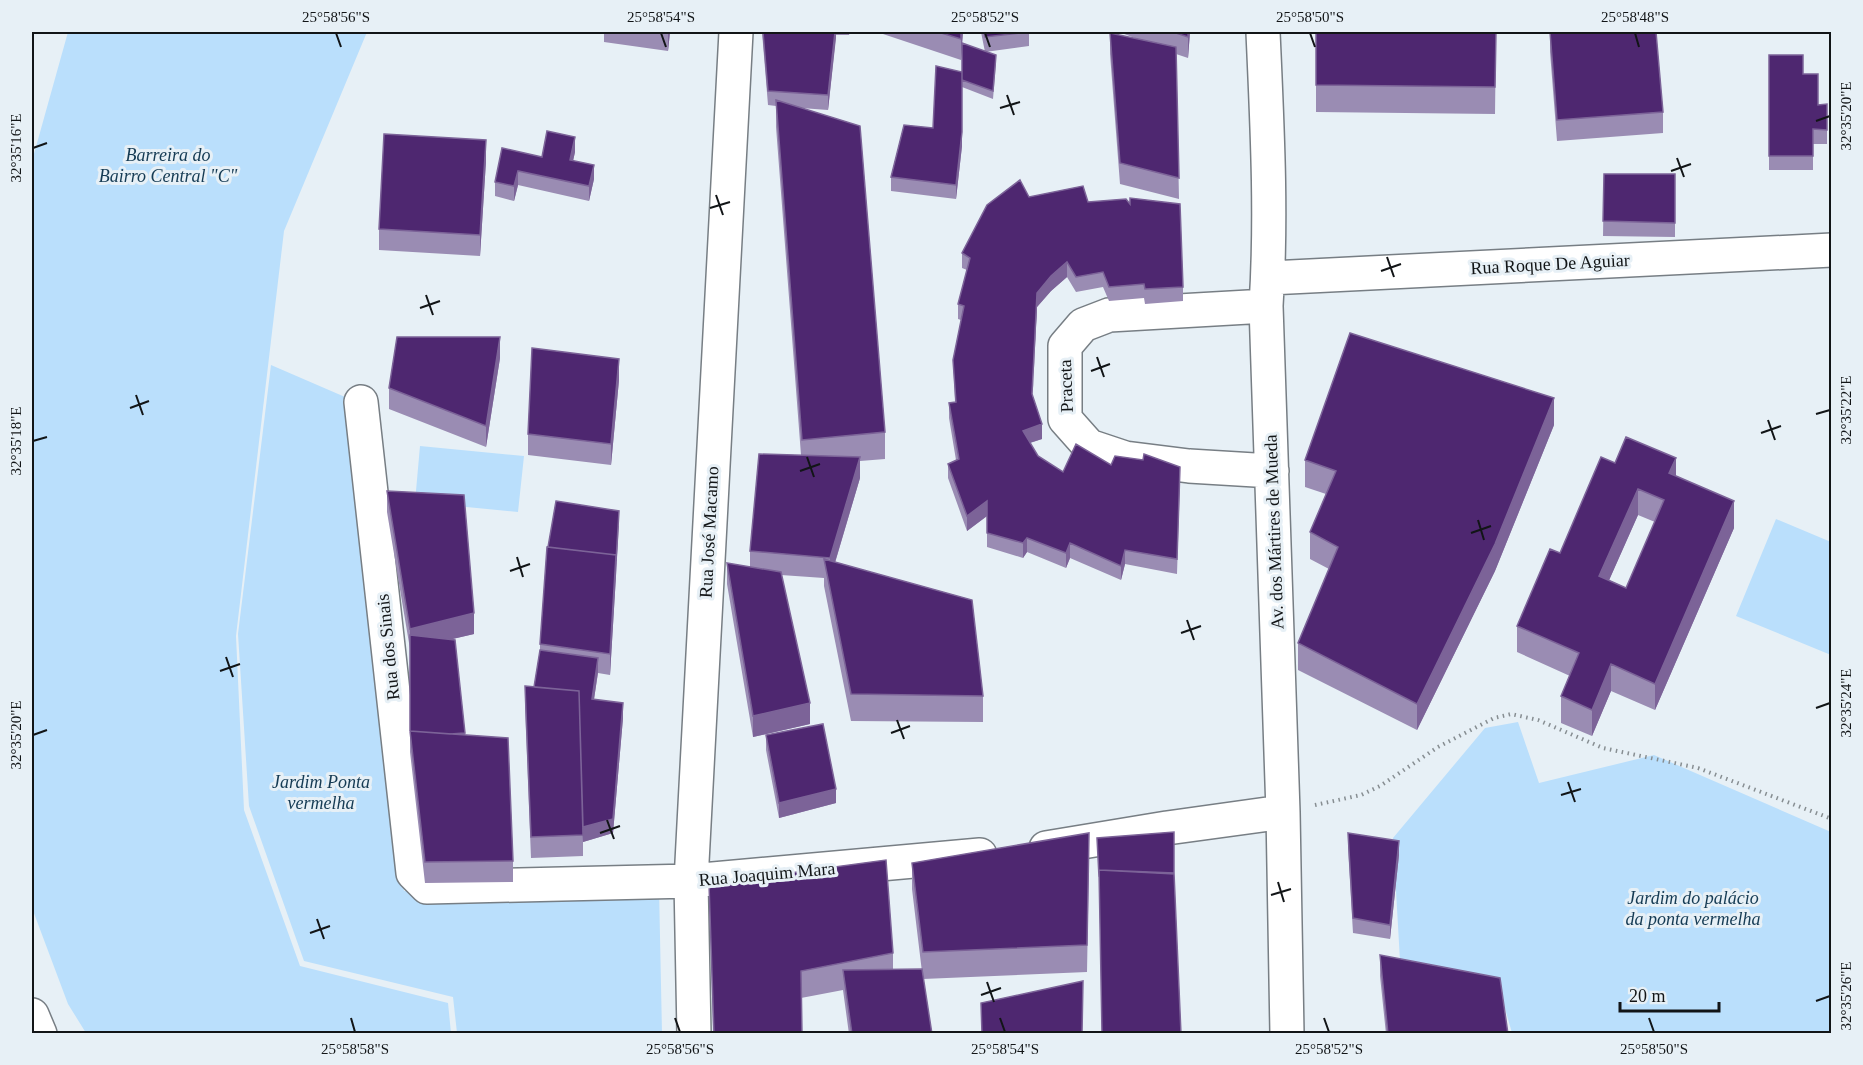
<svg xmlns="http://www.w3.org/2000/svg" width="1863" height="1065" font-family="'Times New Roman',serif">
  <style>
    .green { fill: #badffc }
    .lines { fill: none; stroke-linecap: round; stroke-linejoin: round }
    .minor-casing { stroke: #777e84; stroke-width: 36 }
    .major-casing { stroke: #777e84; stroke-width: 36 }
    .path { stroke: #878e92; stroke-width: 4; stroke-dasharray: 1.5 4.5; stroke-linecap: butt }
    .minor { stroke: #fff; stroke-width: 33 }
    .major { stroke: #fff; stroke-width: 33 }
    .wall { fill: #9a8cb3; fill-rule: evenodd }
    .shaded-wall { fill: #7c6398 }
    .building { fill: #4e2770; stroke: #7c6398; stroke-width: 1.5; fill-rule: evenodd }
    .ticks { fill: none; stroke: #121517; stroke-width: 2 }
    .labels { text-anchor: middle; dominant-baseline: central; stroke-width: 6; stroke-linejoin: round; paint-order: stroke }
    .park-label { font-size: 18px; font-style: italic; fill: #153b54; stroke: #e7f0f6 }
    .street-label { font-size: 18px; fill: #121517; stroke: #e7f0f6 }
    .neatline { fill: none; stroke: #121517; stroke-width: 2 }
    .ticks-label { font-size: 15px; text-anchor: middle; fill: #121517 }
  </style>
  <rect width="100%" height="100%" fill="#e7f0f6"/>
  <path class="green" d="M68 32H367L284 231 236 636 244 810 300 966 448 1003 451 1033H86L68 1004 32 908V161Z
    M271 365 352 400 404 891 659 888 662 1033H457L453 997 304 961 249 806 238 634Z
    M420 446 524 456 518 512 415 502Z
    M1776 519 1831 542V655L1736 616Z
    M1518 722 1539 783 1654 755 1831 832V1033H1512L1498 984 1400 961 1393 838 1485 728Z"/>
  <g class="lines">
    <defs>
      <path id="minor" d="M1263 32C1267 123 1272 215 1266 306L1283 812 1287 1034
        M1268 278 1832 250
        M1266 306 1109 315 1083 325 1065 346V419L1089 446 1125 458 1189 466 1272 471
        M361 402 413 873 427 887 691 881 980 855
        M1046 848 1167 828 1283 812
        M694 1034 691 881 736 32"/>
      <path id="major" d="M32 1015 40 1034"/>
    </defs>
    <use href="#minor" class="minor-casing"/>
    <use href="#major" class="major-casing"/>
    <path class="path" d="M1315 805 1361 795 1380 786 1438 747 1494 718 1511 714 1538 720 1603 748 1698 768 1832 819"/>
    <use href="#minor" class="minor"/>
    <use href="#major" class="major"/>
  </g>
  <path class="wall" d="M604 32H670L668 51 604 42Z
    M762 32H850L849 35H836L828 110 801 108 885 432V459L860 461V478L835 563 983 696V722L851 721 824 586V578L781 575 810 724 753 737 727 584V563L750 567V551L801 455 776 127V106L768 105Z
    M879 32H963L962 43 985 52 981 32H1029V46L985 52 996 63 993 99 962 87V146L956 199 891 191V177L933 128 962 72V48L961 60 880 33Z
    M1119 32H1190L1188 58 1176 54 1179 199 1120 184 1110 54V33L1140 40Z
    M1316 32H1496L1495 114 1316 112Z
    M1550 32 1663 112V133L1557 141 1550 52Z
    M1769 55 1803 74 1818 105 1827 104V144H1813V170H1769Z
    M575 152 573 161 594 179 589 201 518 185 514 201 495 196V182L542 157Z
    M486 161 480 256 379 250V229Z
    M1604 174H1675V237L1603 236Z
    M1029 197 1088 202 1183 287V301L1145 304 1144 298 1109 301 1103 287 1076 292 1067 277 1051 291 1037 307 1032 396 1042 439 1030 443 1038 456 1063 472 1111 465 1180 481 1177 574 1125 564 1121 580 1070 558 1066 568 1027 552 1023 558 987 547V516L967 531 948 478V464L956 460 949 418V403L955 402 953 360 961 320 958 319V304L967 270 962 268V253Z
    M1832 321V357H1830Z
    M500 358 486 447 389 409V388Z
    M619 380 611 465 528 455V434Z
    M1554 425 1495 571 1417 730 1298 670V643L1329 569 1310 559V532L1326 494 1305 487V460Z
    M1615 463 1676 476 1734 528 1655 710 1611 691 1592 736 1561 723V696L1570 676 1517 652V626ZM1638 515 1655 522 1626 588 1609 580Z
    M387 491 474 634 452 639 455 640 465 735 513 861V882L425 883 410 752V649L387 512Z
    M619 525 610 675 598 673 594 699 623 718 613 833 583 842V856L531 858 525 707V686H534L540 650V644Z
    M766 735 836 803 779 818 766 750Z
    M1348 833 1399 855 1390 939 1353 933 1348 848Z
    M1089 859 1087 972 923 979 932 1034H849L843 990 801 998 802 1034H713L709 884 893 953V969L922 972 912 889V863Z
    M1380 955 1508 1034H1386L1380 976Z"/>
  <path class="shaded-wall" d="M668 32H670L668 51Z
    M835 32H836V38L828 110V95Z
    M961 32H963L961 60Z
    M1188 32H1190L1188 58Z
    M962 132V146L956 199V185Z
    M575 137V152L570 174V160Z
    M486 140V161L480 256V235Z
    M594 165V179L589 201V186Z
    M518 171V185L514 201V186Z
    M1067 262V277L1051 291 1037 307 1032 408 1037 293 1051 276Z
    M500 337V358L486 447V426Z
    M619 359V380L611 465V444Z
    M1554 398V425L1495 571 1417 730V704Z
    M1042 424V439L1023 445V431Z
    M860 457V478L830 579V558Z
    M1676 458V485L1669 473Z
    M1638 489V515L1599 603V576Z
    M987 501V516L967 531V516Z
    M1734 501V528L1655 710V684Z
    M619 511 616 576 610 675V654Z
    M1027 538V552L1023 558V543Z
    M1070 543V558L1066 568V553Z
    M1125 550V564L1121 580V566Z
    M474 613V634L410 649V629Z
    M598 658V672L592 713V699Z
    M1611 664V691L1592 736V710Z
    M623 703V718L613 833 583 842 582 828Z
    M810 703V724L753 737V716Z
    M836 789V803L779 818V803Z
    M1399 841V855L1390 939V925Z"/>
  <path class="building" d="M763 32H835L828 95 768 91Z
    M938 32H961V39Z
    M984 32H1029L985 37Z
    M1173 32H1188V37Z
    M1316 32H1496L1495 87 1316 85Z
    M1550 32H1656L1663 112 1557 120Z
    M1110 33 1176 47 1179 178 1120 163Z
    M962 43 996 55 993 91 962 80Z
    M1769 55H1803V74H1818V105L1827 104V130L1813 129V156H1769Z
    M936 66 962 72V132L956 185 891 177 904 125 933 128Z
    M776 100 860 126 885 432 802 440Z
    M547 131 575 137 570 160 594 165 589 186 518 171 514 186 495 182 502 148 542 157Z
    M384 134 486 140 480 235 379 229Z
    M1604 174H1675V223L1603 221Z
    M1020 180 1029 197 1083 186 1088 202 1126 199 1130 204V198L1180 204 1183 287 1145 289 1144 284 1109 287 1103 272 1076 277 1067 262 1051 276 1037 293 1032 394 1042 424 1023 431 1038 456 1063 472 1076 444 1111 465 1115 456 1143 460 1144 454 1180 467 1177 559 1125 550 1121 566 1070 543 1066 553 1027 538 1023 543 987 533V501L967 516 948 464 959 459 949 403 956 402 953 360 964 306 958 304 970 258 962 253 987 205Z
    M1350 333 1554 398 1495 544 1417 704 1298 643 1338 547 1310 532 1336 471 1305 460Z
    M397 337H500L486 426 389 388Z
    M532 348 619 359 611 444 528 434Z
    M1626 437 1676 458 1669 473 1734 501 1655 684 1611 664 1592 710 1561 696 1579 653 1517 626 1550 549 1560 553 1601 457 1615 463ZM1638 489 1664 500 1626 588 1599 576Z
    M759 454 860 457 830 558 750 551Z
    M387 491 464 495 474 613 410 629Z
    M556 501 619 511 616 561V555L548 547Z
    M547 547 616 555 610 654 540 644Z
    M824 559 972 600 983 696 851 694Z
    M727 563 781 572 810 703 753 716Z
    M410 635 455 640 465 733 450 734 410 731Z
    M540 650 598 658 592 699 623 703 613 819 583 827 579 691 534 687Z
    M525 686 579 691 583 835 531 837Z
    M823 724 836 789 779 803 766 735Z
    M410 731 508 738 513 861 425 862Z
    M1174 832V874L1099 870V877L1097 838Z
    M1089 833 1087 945 923 952 912 863Z
    M1348 833 1399 841 1390 925 1353 918Z
    M886 860 893 953 801 971 802 1034H714L709 884Z
    M1099 870 1174 873 1181 1034H1102Z
    M1380 955 1500 978 1508 1034H1388Z
    M922 969 932 1034H852L843 970Z
    M1083 981 1082 1034H982L981 1003Z"/>
  <path class="ticks" d="M336 33 341 47M661 33 666 47M985 33 990 47M1310 33 1315 47M1635 33 1639 47M1007 95 1014 115M1000 108 1020 102M1816 121 1830 116M33 148 47 143M1677 158 1684 177M1671 171 1691 164M716 195 723 215M710 208 730 202M1387 257 1394 277M1381 271 1401 264M426 295 433 315M420 308 440 301M1097 357 1104 377M1091 371 1110 364M136 395 143 415M130 408 149 401M1816 414 1830 410M1768 420 1775 440M1761 433 1781 426M33 441 47 437M807 457 814 477M800 471 820 464M1478 520 1484 540M1471 533 1491 526M517 557 523 577M510 571 530 564M1187 620 1194 640M1181 633 1201 626M226 657 233 677M220 671 240 664M1816 708 1830 703M897 720 904 739M891 733 910 726M33 735 47 730M1568 782 1575 802M1561 795 1581 789M607 820 614 839M600 833 620 826M1278 882 1284 902M1271 895 1291 889M317 919 324 939M310 933 330 926M987 982 994 1002M981 995 1001 988M1816 1001 1830 996M351 1018 355 1032M675 1018 680 1032M1000 1018 1005 1032M1324 1018 1329 1032M1649 1018 1654 1032"/>
  <g class="labels">
    <g class="park-label">
      <text x="168" y="155">Barreira do<tspan x="168" dy="21">Bairro Central "C"</tspan></text>
      <text x="321" y="782">Jardim Ponta<tspan x="321" dy="21">vermelha</tspan></text>
      <text x="1693" y="898">Jardim do palácio<tspan x="1693" dy="21">da ponta vermelha</tspan></text>
    </g>
    <g class="street-label">
      <text transform="translate(1550 264) rotate(-3)">Rua Roque De Aguiar</text>
      <text transform="translate(1066 386) rotate(-92)">Praceta</text>
      <text transform="translate(709 532) rotate(-87)">Rua José Macamo</text>
      <text transform="translate(1274 532) rotate(-92)">Av. dos Mártires de Mueda</text>
      <text transform="translate(388 647) rotate(-96)">Rua dos Sinais</text>
      <text transform="translate(767 874) rotate(-5)">Rua Joaquim Mara</text>
    </g>
  </g>
  <rect width="1863" height="1065" fill="none" stroke="#e7f0f6" stroke-width="66"/>
  <path d="M1620 1002v9h99v-9" fill="none" stroke="#121517" stroke-width="3"/>
  <text x="1629" y="1002" font-size="18" fill="#121517" stroke="#e7f0f6" stroke-width="4.5" paint-order="stroke">20 m</text>
  <rect x="33" y="33" width="1797" height="999" class="neatline"/>
  <g class="ticks-label">
    <text x="336" y="22">25°58'56"S</text>
    <text x="661" y="22">25°58'54"S</text>
    <text x="985" y="22">25°58'52"S</text>
    <text x="1310" y="22">25°58'50"S</text>
    <text x="1635" y="22">25°58'48"S</text>
    <text transform="translate(1846 116) rotate(-90)" y="5">32°35'20"E</text>
    <text transform="translate(16 148) rotate(-90)" y="5">32°35'16"E</text>
    <text transform="translate(1846 410) rotate(-90)" y="5">32°35'22"E</text>
    <text transform="translate(16 441) rotate(-90)" y="5">32°35'18"E</text>
    <text transform="translate(1846 703) rotate(-90)" y="5">32°35'24"E</text>
    <text transform="translate(16 735) rotate(-90)" y="5">32°35'20"E</text>
    <text transform="translate(1846 996) rotate(-90)" y="5">32°35'26"E</text>
    <text x="355" y="1054">25°58'58"S</text>
    <text x="680" y="1054">25°58'56"S</text>
    <text x="1005" y="1054">25°58'54"S</text>
    <text x="1329" y="1054">25°58'52"S</text>
    <text x="1654" y="1054">25°58'50"S</text>
  </g>
</svg>
